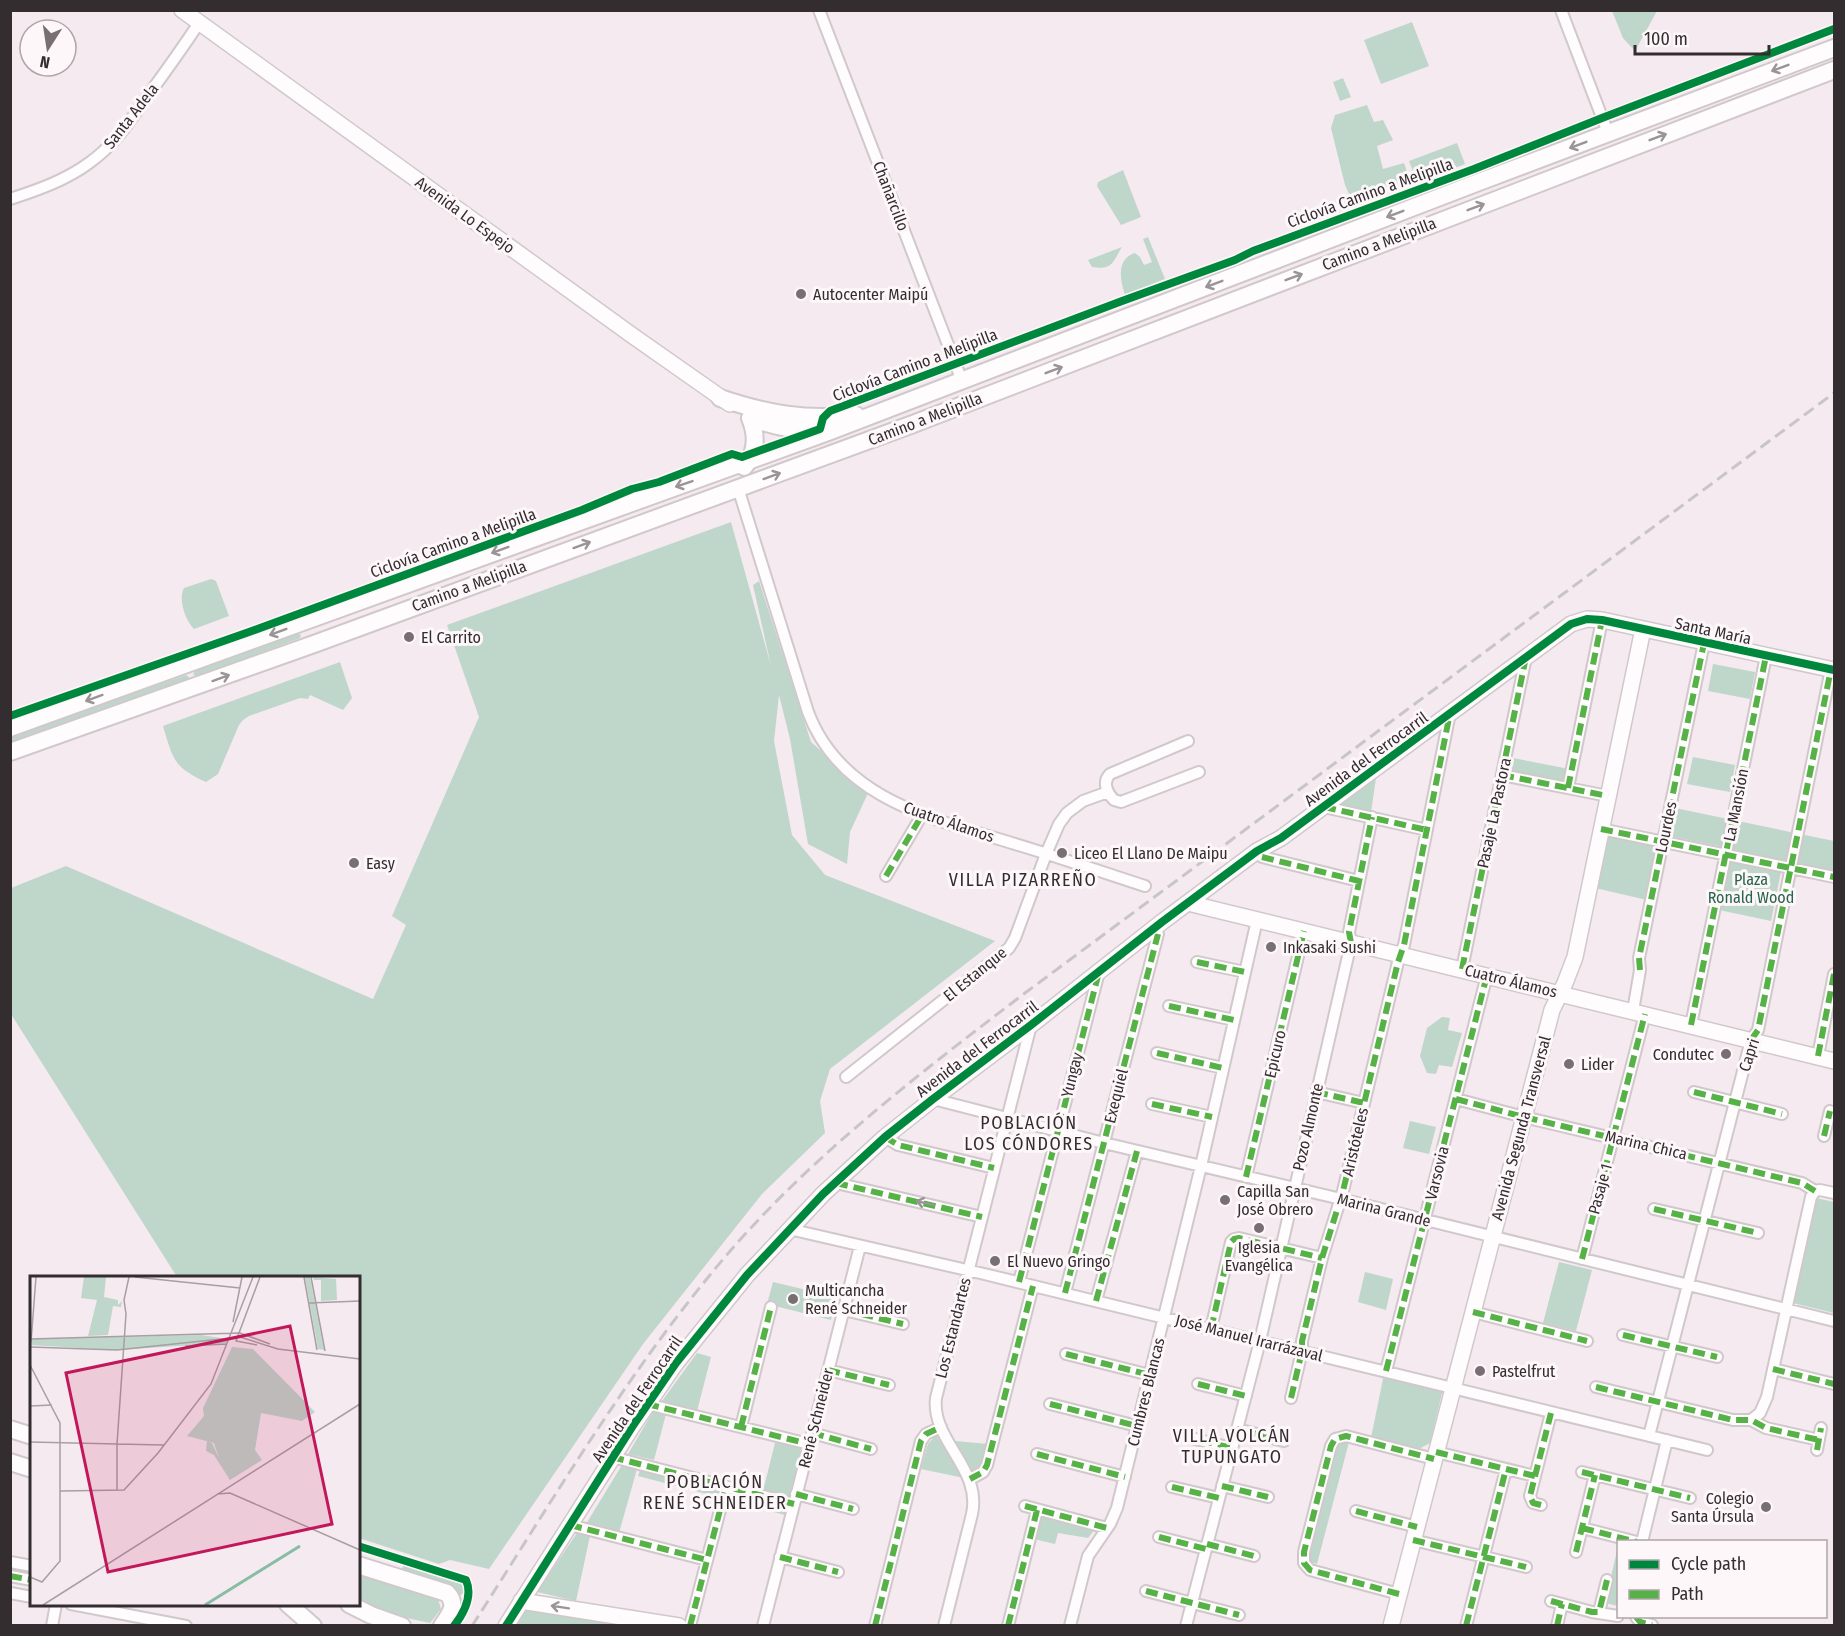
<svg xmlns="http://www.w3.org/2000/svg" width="1845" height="1636" font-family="'Fira Sans Condensed',sans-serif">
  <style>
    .green { fill: #bfd6cb }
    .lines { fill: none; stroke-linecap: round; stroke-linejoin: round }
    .street-casing { stroke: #d1c8cc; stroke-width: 14 }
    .secondary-casing { stroke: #d1c8cc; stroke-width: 18 }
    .primary-casing { stroke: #d1c8cc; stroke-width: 20 }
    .street { stroke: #fefcfd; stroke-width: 10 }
    .secondary { stroke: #fefcfd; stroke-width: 15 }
    .primary { stroke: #fefcfd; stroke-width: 16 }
    .rail { stroke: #c8c5c6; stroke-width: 3; stroke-dasharray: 12 6; stroke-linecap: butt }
    .quiet { stroke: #56b246; stroke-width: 6; stroke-dasharray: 12 6; stroke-linecap: butt }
    .cycleway-casing { stroke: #fef7fa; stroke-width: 11 }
    .cycleway { stroke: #00873e; stroke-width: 8 }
    .oneway { stroke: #999496 }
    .poi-dot { fill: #786f73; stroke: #fef7fa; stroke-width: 2 }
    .labels { text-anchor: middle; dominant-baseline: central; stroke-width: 6; stroke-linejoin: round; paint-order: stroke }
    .street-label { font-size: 16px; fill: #342d30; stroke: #fef7fa }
    .poi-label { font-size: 16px; fill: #342d30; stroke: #fef7fa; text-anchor: start }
    .park-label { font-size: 16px; fill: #28644b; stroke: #fef7fa }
    .neighbourhood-label { font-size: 18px; letter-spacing: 1.5px; fill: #342d30; stroke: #fef7fa }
    .inset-river { fill: none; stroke: #87bca5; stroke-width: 3 }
    .inset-road { fill: none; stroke: #a89ea3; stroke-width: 1.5 }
    .view { fill: #c2185b; fill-opacity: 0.15; stroke: #c2185b; stroke-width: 3 }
    .inset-edge { fill: none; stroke: #342d30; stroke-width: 3 }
  </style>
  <rect width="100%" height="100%" fill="#f5eaef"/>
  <path class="green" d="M1612 11H1657L1635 51 1623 38Z
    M1412 22 1429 66 1381 84 1364 40Z
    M1343 78 1351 97 1340 101 1333 82Z
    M1367 105 1374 122 1383 120 1393 140 1377 146 1383 169 1404 163 1411 183 1354 205 1345 185 1331 128 1335 115Z
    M1457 143 1465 164 1417 182 1409 161Z
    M1123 170 1141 217 1121 225 1097 186 1098 182Z
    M1148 237 1165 279 1125 295C1120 280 1116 259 1135 253L1140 257 1144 265 1152 262 1143 239Z
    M1122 247C1112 263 1113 270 1092 267L1088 260Z
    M731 522 771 666 753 585 759 581 811 742 868 793 850 832 847 864 808 844 790 739 779 695 774 741 792 835 825 875 995 941 830 1069 820 1101 825 1133 762 1194 643 1344 489 1569 450 1560 439 1564 359 1538 358 1278 177 1277 11 1014V888L66 866 373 999 406 925 392 916 479 717 447 625Z
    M211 579 216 581 229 616 194 629C185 620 178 599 184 588Z
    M296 633 301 635 300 638 198 676 193 675 195 670Z
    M340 662 352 698 343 710 310 695 308 699 300 698 249 716 243 720 239 725 218 774 206 782C173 767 173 759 163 726Z
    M1713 664 1755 672 1750 699 1708 691Z
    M186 675 189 677 187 681 11 743 10 736Z
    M1693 757 1735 765 1730 792 1687 784Z
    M1513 758 1569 769 1566 783 1510 772Z
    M1376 778 1371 812 1336 805Z
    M1675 808 1834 841V873L1783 862 1771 921 1719 910 1733 849 1669 836Z
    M1606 836 1658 847 1647 900 1595 888Z
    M1442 1017 1450 1018 1448 1030 1462 1033 1452 1067 1439 1065 1436 1074 1427 1073 1420 1056 1427 1028Z
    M1410 1121 1436 1127 1429 1154 1403 1148Z
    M1816 1198 1834 1202V1313L1793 1303Z
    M1559 1262 1592 1270 1576 1331 1543 1323Z
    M1365 1272 1393 1279 1386 1310 1358 1302Z
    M773 1282 836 1297 831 1320 767 1304Z
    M697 1353 711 1357 697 1411 662 1401Z
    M1384 1374 1443 1389 1430 1443 1417 1450 1371 1438Z
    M654 1410 666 1414 654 1460 628 1454Z
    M936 1435 964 1478 921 1469 928 1444Z
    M776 1439 802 1445 790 1497 763 1491Z
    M955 1441 988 1444 980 1468 972 1473Z
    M1342 1441 1349 1442 1317 1564 1310 1562 1309 1552 1336 1447Z
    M622 1465 637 1469 619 1533 586 1524Z
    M641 1467 720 1487 718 1497 638 1476Z
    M729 1492 788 1507 785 1515 727 1500Z
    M1040 1514 1096 1528 1088 1538 1058 1533 1055 1544 1034 1539Z
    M577 1533 590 1536 576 1601 537 1592Z
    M1618 1546V1606L1605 1603Z
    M404 1565 465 1584 466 1591 459 1596 454 1591 403 1575 401 1570Z
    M358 1572 432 1594 438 1599 441 1609 430 1623C405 1618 381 1612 359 1600Z
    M531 1607 649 1626H515L524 1610Z"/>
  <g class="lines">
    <defs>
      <path id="street" d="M819 10 962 381
        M1561 10 1608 133
        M10 199C38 190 66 180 89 163 115 145 131 119 149 94 166 71 183 47 199 23
        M738 488 808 712C841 800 934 819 1015 844 1058 857 1102 872 1145 886
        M1188 741 1110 774C1102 782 1107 793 1114 800L1121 802 1199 772
        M1502 775 1608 796
        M1568 788 1602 620
        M1324 807 1427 830
        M1601 829 1834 877
        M1262 857 1359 881
        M886 876 922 815
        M1197 962 1245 972
        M1462 969 1526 657
        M1169 1006 1234 1020
        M1633 1011 1640 970 1639 958 1704 643
        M1691 1025 1766 656
        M1157 1053 1223 1068
        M1818 1056 1834 974
        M846 1077 1009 948 1015 938 1046 854 1059 824 1067 813 1083 801 1108 792
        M1316 1092 1364 1103
        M1694 1092 1782 1114
        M933 1099 1104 1143 1341 1199 1834 1321
        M1456 1099 1524 1117 1802 1183 1815 1191 1820 1190 1834 1193
        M1152 1104 1212 1117
        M1824 1136 1830 1111
        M885 1137 898 1145 994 1168
        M1246 1177 1304 931
        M836 1183 982 1217
        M1654 1209 1758 1233
        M789 1229 980 1273 1707 1450
        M1582 1259 1645 1014
        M1019 1282 1099 972
        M1065 1293 1158 934
        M1096 1301 1137 1151
        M844 1310 903 1324
        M1473 1312 1587 1341
        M1211 1329 1231 1242 1234 1239 1239 1238 1322 1258
        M1623 1335 1717 1357
        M1066 1354 1150 1375
        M1773 1369 1834 1384
        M828 1370 889 1385
        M1386 1371 1487 975
        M1198 1384 1246 1396
        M1596 1387 1733 1420H1751L1766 1428 1819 1440
        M1291 1398 1302 1351V1341L1322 1258 1343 1191 1398 962 1404 945 1450 713
        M647 1404 809 1444
        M1050 1404 1137 1426
        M1751 1420 1760 1413 1767 1397 1811 1197 1815 1191
        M741 1427 771 1307
        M1237 1429 1284 1441
        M812 1433 871 1449
        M1183 1436 1232 1448
        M1649 1436 1751 1040 1758 1030 1831 669
        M1817 1450 1821 1428
        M1436 1452 1535 1476
        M1037 1454 1125 1477
        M612 1457 794 1504
        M1582 1472 1690 1498
        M970 1479 983 1472 987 1465 1033 1286
        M1222 1486 1268 1497
        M1172 1487 1219 1498
        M796 1494 853 1509
        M1541 1505 1533 1503 1530 1496 1551 1413
        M1025 1506 1107 1528
        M1356 1511 1417 1527
        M570 1525 707 1560
        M1582 1528 1637 1542
        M1159 1537 1206 1549
        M1413 1540 1526 1567
        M1642 1542 1667 1440
        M1207 1544 1254 1556
        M1576 1552 1595 1475
        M780 1557 838 1572
        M10 1562 32 1566
        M10 1576 32 1580
        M1146 1591 1239 1615
        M10 1593 32 1597
        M1399 1594 1310 1570 1304 1563V1552L1331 1446 1335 1439 1346 1436 1434 1459
        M1551 1601 1592 1612 1618 1616
        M71 1604 186 1626
        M1599 1612 1607 1580
        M1636 1617 1640 1622 1652 1625
        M52 1626 56 1604
        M690 1626 726 1487
        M763 1626 860 1246
        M875 1626 921 1441 926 1434 941 1427
        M944 1626 972 1514C982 1468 931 1441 936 1398L1031 1025
        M1008 1626 1037 1510
        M1070 1626 1088 1556 1110 1524 1117 1508 1201 1166 1257 920
        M1186 1626 1260 1341 1351 943 1349 932 1372 817
        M1466 1626 1506 1469
        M1557 1626 1562 1604"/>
      <path id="secondary" d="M182 10 633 336 730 404
        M1188 903 1834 1061
        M521 1601 679 1626
        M506 1626 632 1427 676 1363 747 1275 823 1194 885 1137 933 1099 1031 1025 1162 922 1257 851 1281 838 1571 624 1587 619 1602 620 1834 670
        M1391 1626 1552 1010 1565 983 1575 957 1643 629"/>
      <path id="primary" d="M720 398C768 414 806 421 856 415
        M750 418C773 426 797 431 822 432
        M744 467C757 453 757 435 750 418
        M10 728 828 432 1479 182 1834 48
        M10 752 314 644 913 424 1834 70
        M10 1429 32 1436
        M10 1462 32 1469
        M358 1565 447 1593C458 1605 450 1614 442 1626
        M288 1604 313 1626
        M349 1604 371 1615 402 1626"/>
    </defs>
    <use href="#street" class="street-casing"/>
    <use href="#secondary" class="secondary-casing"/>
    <use href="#primary" class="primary-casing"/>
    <use href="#street" class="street"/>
    <use href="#secondary" class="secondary"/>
    <use href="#primary" class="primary"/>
    <path class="rail" d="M472 1626C556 1495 635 1359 738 1242 823 1147 924 1070 1025 993L1834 393"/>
    <path class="quiet" d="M1502 775 1608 796
      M1568 788 1602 620
      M1324 807 1427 830
      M1601 829 1834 877
      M1262 857 1359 881
      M886 876 922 815
      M1351 943 1349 932 1372 817
      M1197 962 1245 972
      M1462 969 1526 657
      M1640 970 1639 958 1704 643
      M1169 1006 1234 1020
      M1691 1025 1766 656
      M1751 1040 1758 1030 1831 669
      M1157 1053 1223 1068
      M1818 1056 1834 974
      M1316 1092 1364 1103
      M1694 1092 1782 1114
      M1456 1099 1524 1117 1802 1183 1815 1191
      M1152 1104 1212 1117
      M1824 1136 1830 1111
      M885 1137 898 1145 994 1168
      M1246 1177 1304 931
      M836 1183 982 1217
      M1654 1209 1758 1233
      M1582 1259 1645 1014
      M1019 1282 1099 972
      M1065 1293 1158 934
      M1096 1301 1137 1151
      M844 1310 903 1324
      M1473 1312 1587 1341
      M1211 1329 1231 1242 1234 1239 1239 1238 1322 1258
      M1623 1335 1717 1357
      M1066 1354 1150 1375
      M1773 1369 1834 1384
      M828 1370 889 1385
      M1386 1371 1487 975
      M1198 1384 1246 1396
      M1596 1387 1733 1420H1751L1766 1428 1819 1440
      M1291 1398 1302 1351V1341L1322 1258 1343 1191 1398 962 1404 945 1450 713
      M647 1404 809 1444
      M1050 1404 1137 1426
      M741 1427 771 1307
      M1237 1429 1284 1441
      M812 1433 871 1449
      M1183 1436 1232 1448
      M1817 1450 1821 1428
      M1436 1452 1535 1476
      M1037 1454 1125 1477
      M612 1457 794 1504
      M1582 1472 1690 1498
      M970 1479 983 1472 987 1465 1033 1286
      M1222 1486 1268 1497
      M1172 1487 1219 1498
      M796 1494 853 1509
      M1541 1505 1533 1503 1530 1496 1551 1413
      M1025 1506 1107 1528
      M1356 1511 1417 1527
      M570 1525 707 1560
      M1582 1528 1637 1542
      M1159 1537 1206 1549
      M1413 1540 1526 1567
      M1207 1544 1254 1556
      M1576 1552 1595 1475
      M780 1557 838 1572
      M10 1576 32 1580
      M1146 1591 1239 1615
      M1399 1594 1310 1570 1304 1563V1552L1331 1446 1335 1439 1346 1436 1434 1459
      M1551 1601 1592 1612H1599L1607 1580
      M1636 1617 1640 1622 1652 1625
      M690 1626 726 1487
      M875 1626 921 1441 926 1434 941 1427
      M1008 1626 1037 1510
      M1466 1626 1506 1469
      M1557 1626 1562 1604"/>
    <defs>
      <path id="cycleway" d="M10 716 249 632 582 510 632 489 659 482 732 454 742 457 820 429 823 418 830 411 1122 301 1235 260 1253 251 1474 169 1602 118 1834 29
        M358 1546 466 1580C473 1596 464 1613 454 1626
        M506 1626 632 1427 676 1363 747 1275 823 1194 885 1137 933 1099 1031 1025 1162 922 1257 851 1281 838 1571 624 1587 619 1602 620 1834 670"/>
    </defs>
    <use href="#cycleway" class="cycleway-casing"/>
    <use href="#cycleway" class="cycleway"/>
  </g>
  <defs><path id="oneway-shaft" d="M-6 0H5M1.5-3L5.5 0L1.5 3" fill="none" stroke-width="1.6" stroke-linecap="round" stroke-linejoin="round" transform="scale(1.5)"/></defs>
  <g class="oneway">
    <use href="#oneway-shaft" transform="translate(1780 68) rotate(159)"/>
    <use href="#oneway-shaft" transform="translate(1658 137) rotate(-21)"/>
    <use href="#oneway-shaft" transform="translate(1578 145) rotate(159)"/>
    <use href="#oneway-shaft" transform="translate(1476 207) rotate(-21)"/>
    <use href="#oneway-shaft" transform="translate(1395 214) rotate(159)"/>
    <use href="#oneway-shaft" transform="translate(1294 277) rotate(-21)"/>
    <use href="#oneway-shaft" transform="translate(1214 284) rotate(159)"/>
    <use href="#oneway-shaft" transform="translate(1054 370) rotate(-21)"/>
    <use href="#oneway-shaft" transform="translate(772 476) rotate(-20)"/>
    <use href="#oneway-shaft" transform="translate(684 484) rotate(161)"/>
    <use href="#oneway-shaft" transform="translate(582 545) rotate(-20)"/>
    <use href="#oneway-shaft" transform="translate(500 550) rotate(160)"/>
    <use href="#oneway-shaft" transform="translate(278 632) rotate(160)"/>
    <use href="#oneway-shaft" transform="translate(221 678) rotate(-20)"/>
    <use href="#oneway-shaft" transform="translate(94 698) rotate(160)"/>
    <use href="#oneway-shaft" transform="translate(925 1203) rotate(-167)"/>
    <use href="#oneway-shaft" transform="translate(560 1607) rotate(-171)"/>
  </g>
  <g class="poi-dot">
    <circle cx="801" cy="294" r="6"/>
    <circle cx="409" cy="637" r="6"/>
    <circle cx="1062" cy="853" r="6"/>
    <circle cx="354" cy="863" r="6"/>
    <circle cx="1271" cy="947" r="6"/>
    <circle cx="1726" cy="1054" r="6"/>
    <circle cx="1569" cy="1064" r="6"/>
    <circle cx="1225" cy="1200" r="6"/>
    <circle cx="1259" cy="1228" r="6"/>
    <circle cx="995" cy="1261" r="6"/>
    <circle cx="793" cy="1299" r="6"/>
    <circle cx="1480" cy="1371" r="6"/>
    <circle cx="1766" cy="1507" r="6"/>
  </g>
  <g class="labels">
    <g class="street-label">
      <text transform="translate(131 116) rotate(-52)">Santa Adela</text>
      <text transform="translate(1370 193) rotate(-20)">Ciclovía Camino a Melipilla</text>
      <text transform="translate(891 196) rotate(69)">Chañarcillo</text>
      <text transform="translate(465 215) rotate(36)">Avenida Lo Espejo</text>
      <text transform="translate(1379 244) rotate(-21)">Camino a Melipilla</text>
      <text transform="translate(915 365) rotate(-21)">Ciclovía Camino a Melipilla</text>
      <text transform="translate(925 419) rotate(-21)">Camino a Melipilla</text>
      <text transform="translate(453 543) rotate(-20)">Ciclovía Camino a Melipilla</text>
      <text transform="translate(469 586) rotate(-20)">Camino a Melipilla</text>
      <text transform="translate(1713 631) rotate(12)">Santa María</text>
      <text transform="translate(1366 759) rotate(-36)">Avenida del Ferrocarril</text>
      <text transform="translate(1736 805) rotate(-79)">La Mansión</text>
      <text transform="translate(1494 813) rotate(-78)">Pasaje La Pastora</text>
      <text transform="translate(949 822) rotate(19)">Cuatro Álamos</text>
      <text transform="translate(1666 827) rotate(-78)">Lourdes</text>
      <text transform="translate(975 974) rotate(-39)">El Estanque</text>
      <text transform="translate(1511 981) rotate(14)">Cuatro Álamos</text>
      <text transform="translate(977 1049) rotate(-37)">Avenida del Ferrocarril</text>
      <text transform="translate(1275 1054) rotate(-77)">Epicuro</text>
      <text transform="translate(1749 1055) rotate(-72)">Capri</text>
      <text transform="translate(1072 1075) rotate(-76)">Yungay</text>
      <text transform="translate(1116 1096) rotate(-76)">Exequiel</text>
      <text transform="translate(1308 1127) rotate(-77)">Pozo Almonte</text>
      <text transform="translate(1521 1128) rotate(-75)">Avenida Segunda Transversal</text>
      <text transform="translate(1355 1142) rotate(-77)">Aristóteles</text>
      <text transform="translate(1646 1145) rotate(13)">Marina Chica</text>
      <text transform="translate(1437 1173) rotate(-76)">Varsovia</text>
      <text transform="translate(1600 1189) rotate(-75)">Pasaje 1</text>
      <text transform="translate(1384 1210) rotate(14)">Marina Grande</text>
      <text transform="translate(953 1328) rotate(-76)">Los Estandartes</text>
      <text transform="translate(1249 1338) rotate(14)">José Manuel Irarrázaval</text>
      <text transform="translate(1146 1392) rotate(-76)">Cumbres Blancas</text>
      <text transform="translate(637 1399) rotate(-56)">Avenida del Ferrocarril</text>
      <text transform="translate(816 1418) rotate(-76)">René Schneider</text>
    </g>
    <g class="poi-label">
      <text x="813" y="294">Autocenter Maipú</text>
      <text x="421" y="637">El Carrito</text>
      <text x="1074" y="853">Liceo El Llano De Maipu</text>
      <text x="366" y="863">Easy</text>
      <text x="1283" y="947">Inkasaki Sushi</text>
      <text x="1714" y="1054" text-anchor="end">Condutec</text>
      <text x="1581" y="1064">Lider</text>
      <text x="1237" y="1191">Capilla San<tspan x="1237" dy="18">José Obrero</tspan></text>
      <text x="1259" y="1247" text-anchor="middle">Iglesia<tspan x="1259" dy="18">Evangélica</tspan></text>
      <text x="1007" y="1261">El Nuevo Gringo</text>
      <text x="805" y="1290">Multicancha<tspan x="805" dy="18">René Schneider</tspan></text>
      <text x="1492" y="1371">Pastelfrut</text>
      <text x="1754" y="1498" text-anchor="end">Colegio<tspan x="1754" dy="18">Santa Úrsula</tspan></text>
    </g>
    <g class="park-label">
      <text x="1751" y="879">Plaza<tspan x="1751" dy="18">Ronald Wood</tspan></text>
    </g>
    <g class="neighbourhood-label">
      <text x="1023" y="880">VILLA PIZARREÑO</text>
      <text x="1029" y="1123">POBLACIÓN<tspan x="1029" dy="21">LOS CÓNDORES</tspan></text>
      <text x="1232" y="1436">VILLA VOLCÁN<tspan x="1232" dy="21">TUPUNGATO</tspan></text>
      <text x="715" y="1482">POBLACIÓN<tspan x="715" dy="21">RENÉ SCHNEIDER</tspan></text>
    </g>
  </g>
  <g transform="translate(30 1276)">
    <rect width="330" height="330" fill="#f5eaef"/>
    <path d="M54 1H76L74 21 88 24V29L92 25 91 31 83 30 78 59 58 60 67 24 51 22ZM275 1H280L294 74 288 73ZM283 1 306 3 307 24 291 25V4H284ZM171 59 198 63 197 67 85 74 0 69V63ZM202 71 223 73 285 136 272 145 231 137 225 174 232 184 200 204 184 179 176 175 177 165 182 167 189 182 184 167 157 160 174 140 173 132Z" fill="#bfd6cb"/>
    <path class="inset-river" d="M175 329 270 270"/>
    <path class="inset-road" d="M105 1 210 12M274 1 287 74M281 1 295 75M279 27 330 25M203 46 212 1M0 63 210 57 240 68M1 66 6 1M227 69 206 65 230 1M155 70 197 68M0 71 87 74 210 61 248 73 330 83M0 89 30 147V285L12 306 0 301M0 130 22 129M0 166 87 168 96 38 94 24 99 1M87 214V168L134 169M30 215 94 214 128 177 181 108 223 1M187 218 200 217 330 274M13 329 330 128"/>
    <path class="view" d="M260 50 302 248 78 296 36 97Z"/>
    <rect width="330" height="330" class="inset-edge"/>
  </g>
  <rect width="1845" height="1636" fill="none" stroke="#342d30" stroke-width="24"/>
  <rect x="1617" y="1540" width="210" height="78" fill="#fef7fa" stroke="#ada6a9" stroke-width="1.5"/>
  <rect x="1629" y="1560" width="30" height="9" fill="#00873e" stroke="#ada6a9" stroke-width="1.5"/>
  <text x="1671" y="1570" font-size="18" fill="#342d30">Cycle path</text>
  <rect x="1629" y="1590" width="30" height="9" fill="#56b246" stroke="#ada6a9" stroke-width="1.5"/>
  <text x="1671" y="1600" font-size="18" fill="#342d30">Path</text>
  <g transform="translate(48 48) rotate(192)"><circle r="28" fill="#fef7fa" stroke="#ada6a9" stroke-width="1.5"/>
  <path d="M0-4.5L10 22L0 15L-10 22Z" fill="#786f73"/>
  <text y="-9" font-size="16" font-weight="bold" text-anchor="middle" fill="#342d30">N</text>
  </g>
  <path d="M1635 45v9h134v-9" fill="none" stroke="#342d30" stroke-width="3"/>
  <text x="1644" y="45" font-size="18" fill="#342d30" stroke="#fef7fa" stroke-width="4.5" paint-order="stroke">100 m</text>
</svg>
